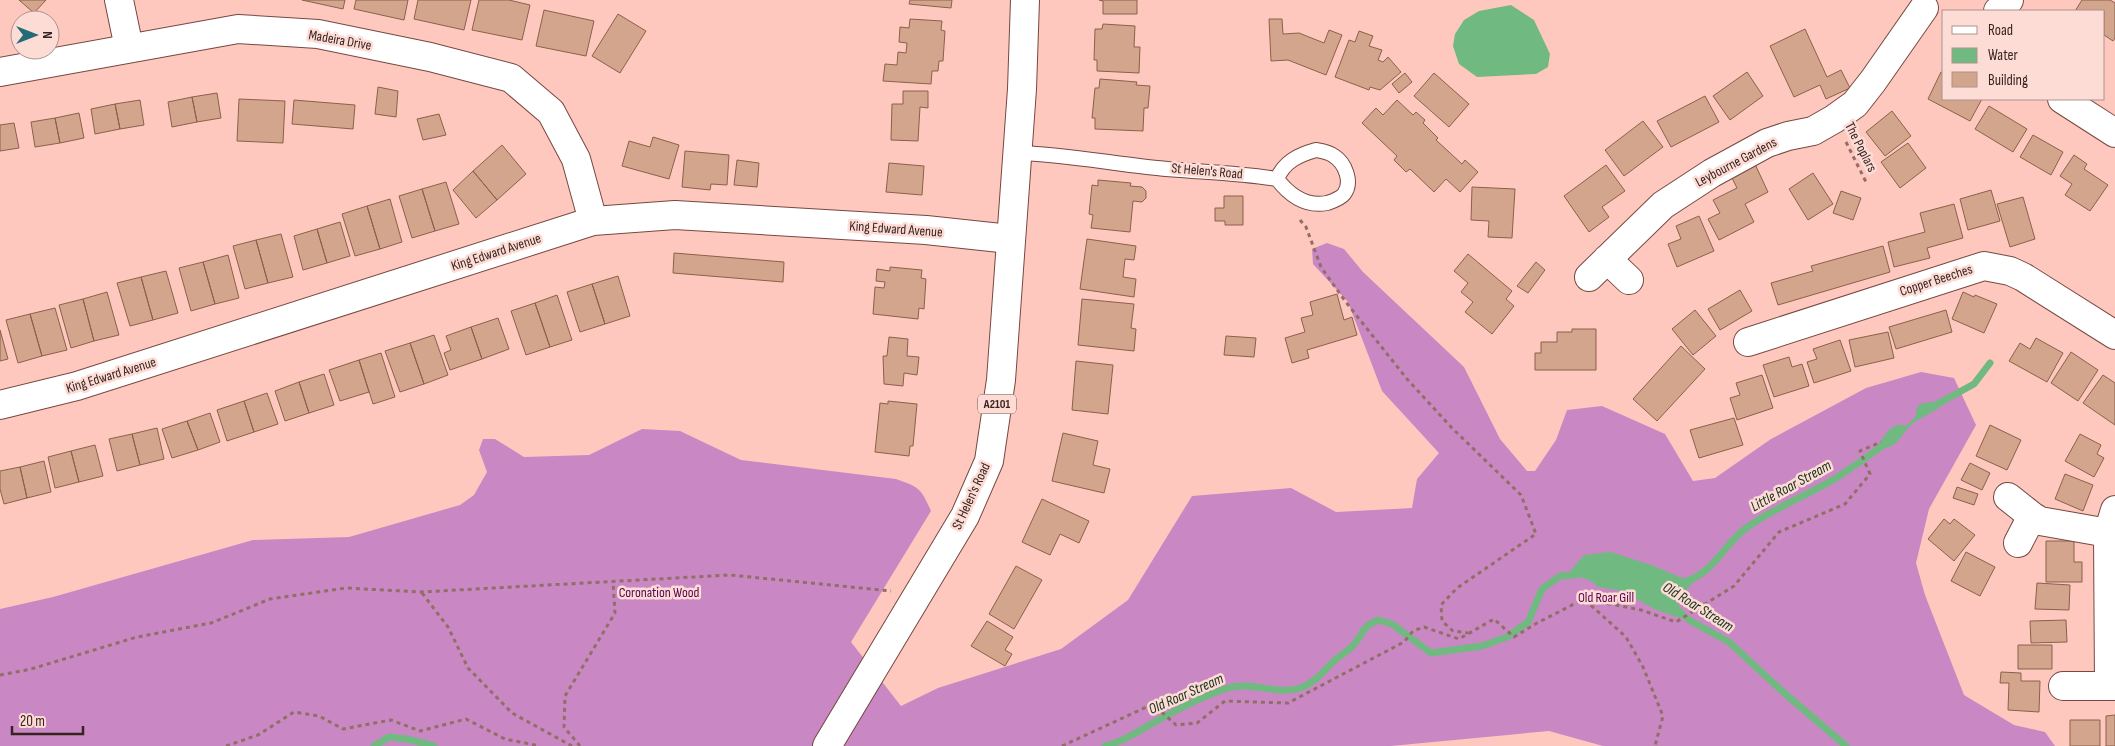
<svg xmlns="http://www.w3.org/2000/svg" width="2115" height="746" font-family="'Sofia Sans Condensed',sans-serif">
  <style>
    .forest { fill: #c988c3 }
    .water { fill: #70ba81 }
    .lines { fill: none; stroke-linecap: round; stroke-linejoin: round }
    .stream { stroke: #70ba81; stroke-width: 7 }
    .building { fill: #d2a58c; stroke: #8b614a }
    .service-casing { stroke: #764841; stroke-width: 16 }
    .minor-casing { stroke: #764841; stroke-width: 30 }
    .primary-casing { stroke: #764841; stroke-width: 30 }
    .path { stroke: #926e67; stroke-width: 3; stroke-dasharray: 4 4; stroke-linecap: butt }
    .service { stroke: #fff; stroke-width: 14 }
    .minor { stroke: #fff; stroke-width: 28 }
    .primary { stroke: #fff; stroke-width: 28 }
    .labels { text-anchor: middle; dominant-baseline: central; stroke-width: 5; stroke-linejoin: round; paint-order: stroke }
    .shield { fill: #fddcd5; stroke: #735a56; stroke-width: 1 }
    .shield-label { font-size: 12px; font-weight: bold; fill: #382320 }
    .street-label { font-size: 14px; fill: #382320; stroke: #fddcd5 }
    .park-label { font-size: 14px; fill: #560353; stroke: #fddcd5 }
    .water-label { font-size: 15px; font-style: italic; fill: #12311a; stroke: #fddcd5 }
  </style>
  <rect width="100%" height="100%" fill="#ffc8be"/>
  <path class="forest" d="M1327 243 1344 249 1363 272 1464 367 1500 439 1527 471H1535L1556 440 1567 410 1602 406 1665 434 1693 481 1715 478 1771 439 1866 388 1921 372 1954 378 1976 425 1929 509 1916 563 1925 595 1964 695 2014 725 2045 732 2055 746H1603L1549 731 1391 746H0V609L53 597 253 540 349 537 460 505 474 495 487 472 479 450 483 439H495L524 457 589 455 642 429 680 431 741 460 896 479C919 487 921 488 931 511L851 642 901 706 938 688 1061 649 1128 600 1192 496 1291 488 1336 512 1412 508 1417 479 1439 453 1382 391 1348 302 1313 264 1312 249Z"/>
  <path class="water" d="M1511 5 1534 20 1550 54 1548 67 1536 74 1477 77 1459 64 1453 46 1455 34 1464 20 1479 11Z
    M1930 402 1940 404 1939 408C1932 412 1925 416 1918 420 1901 428 1900 453 1877 447 1884 437 1892 420 1906 426L1916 416V410L1920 404Z
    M1611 552 1654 566 1682 578 1702 574 1680 596 1678 605 1697 624 1654 609 1623 591 1598 587C1589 577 1579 577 1566 576L1584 555Z"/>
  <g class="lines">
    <path class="stream" d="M1932 407 1974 384 1990 363
      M1694 578C1718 566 1727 540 1749 526 1776 507 1808 495 1836 478 1853 467 1870 455 1886 443
      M1689 620 1729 642 1782 691 1846 746
      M374 746 389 737 407 739 434 746
      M1105 746C1122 742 1137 732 1153 723 1176 710 1203 696 1228 688 1254 680 1282 699 1307 685 1319 679 1325 669 1335 660 1342 654 1350 650 1355 643 1366 630 1360 628 1378 620L1392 624 1431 653 1482 646 1507 637 1528 622 1542 589 1560 576 1575 575"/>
  </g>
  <path class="building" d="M19 0H46L34 13Z
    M302 0H345L343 9Z
    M356 0H408L404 20 354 9Z
    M418 0H471L464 30 414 19Z
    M479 0H509L530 5 522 40 472 30Z
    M910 0H952L951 8 909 4Z
    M1099 0H1137V14H1103V1Z
    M2082 0H2110L2115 3V38L2113 41 2104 35V11H2075Z
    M544 10 594 21 586 56 536 46Z
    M618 14 646 31 620 73 592 56Z
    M910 19 942 21 941 30 945 31 943 61H939L938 71H932L931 84 883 81 885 64 897 65 898 52 906 53 907 43 899 42 900 27 909 28Z
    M1269 19H1282L1283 34 1299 33 1324 43 1329 30 1342 35 1326 75 1288 60 1271 61Z
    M1103 24 1135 26 1134 47H1140L1139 73 1097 71V60H1094L1095 29H1102Z
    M1805 29 1827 77 1841 70 1850 88 1826 99 1820 85 1794 97 1770 46Z
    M1359 31 1373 36 1369 46 1382 50 1378 60 1383 62 1388 57 1401 72 1380 90 1370 87 1369 90 1335 77 1349 40 1355 42Z
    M1747 72 1763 96 1730 120 1713 96Z
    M1941 72 1944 73V99H1982L1970 121 1928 99Z
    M1405 73 1412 82 1399 93 1392 84Z
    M1434 73 1469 104 1449 127 1414 96Z
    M1100 79 1137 82 1136 85 1150 86 1148 108H1144L1143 131 1095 129V118H1092L1095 88H1099Z
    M378 87 398 91 396 117 375 114Z
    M903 91H928V108L920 107 918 141 891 140 892 104H903Z
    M217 93 221 118 197 122 192 97Z
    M1705 96 1719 122 1671 147 1657 121Z
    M192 97 197 122 172 127 168 102Z
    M239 99 285 101 283 143 237 141Z
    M140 100 144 125 120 129 115 104Z
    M294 100 355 105 353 129 292 124Z
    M1397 100 1413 115 1416 112 1425 120 1423 123 1438 138 1436 140 1462 164 1465 160 1478 172 1460 192 1446 179 1434 192 1410 169 1406 172 1394 160 1397 156 1362 123 1376 108 1383 115Z
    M115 104 120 129 95 134 91 109Z
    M1989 106 2027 129 2013 152 1975 129Z
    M1892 111 1911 136 1885 156 1866 132Z
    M79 113 84 138 60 143 55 118Z
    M439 114 446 135 423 140 417 119Z
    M55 118 60 143 35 147 31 122Z
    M1643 121 1663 147 1624 176 1605 150Z
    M14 123 19 148 0 151V125Z
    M2033 135 2063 152 2051 175 2020 157Z
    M653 137 679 145 669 179 622 166 629 141 650 147Z
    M1908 143 1926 168 1900 188 1881 162Z
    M502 145 526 174 497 200 473 171Z
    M685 151 729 155 727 185 711 184 710 190 682 187Z
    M2074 155 2087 164 2084 169 2108 185 2090 211 2065 195 2072 184 2060 176Z
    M737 160 759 163 757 187 734 185Z
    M1754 162 1768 192 1745 204 1754 222 1719 240 1708 219 1720 213 1713 200 1737 188 1730 174Z
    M889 163 924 166 922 195 886 192Z
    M1606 165 1625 191 1602 207 1609 217 1589 232 1564 196Z
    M473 171 497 200 476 218 453 190Z
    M1813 173 1833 204 1808 220 1789 189Z
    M1098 180 1131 183 1130 186 1142 187 1146 191V198L1142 202 1133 201 1130 232 1091 228 1093 215 1089 214 1092 185 1098 186Z
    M446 182 459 224 435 231 422 189Z
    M1472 187 1515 189 1512 238 1488 237 1489 221 1471 220Z
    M422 189 435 231 412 238 399 196Z
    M1991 190 2000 221 1968 230 1960 199Z
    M1841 191 1861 198 1853 220 1833 213Z
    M1224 196H1243V225H1225V221H1215V208H1224Z
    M2023 197 2035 239 2010 247 1997 204Z
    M390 199 402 242 380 249 367 206Z
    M1954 204 1963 238 1927 248 1930 258 1894 267 1888 242 1925 232 1920 213Z
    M367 206 380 249 355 256 342 214Z
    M1699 216 1714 251 1677 267 1668 244 1681 239 1676 226Z
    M340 222 350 256 327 263 317 229Z
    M317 229 327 263 303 270 294 236Z
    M281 234 293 277 268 283 256 240Z
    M1087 239 1136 246 1134 260 1125 259 1123 277 1136 279 1134 297 1080 289Z
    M256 240 268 283 245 289 233 246Z
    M1883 246 1890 272 1778 305 1771 283 1813 271 1811 266Z
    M674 253 784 262 783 282 673 273Z
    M1468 254 1512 291 1506 299 1514 306 1492 334 1465 312 1473 302 1461 292 1468 283 1454 271Z
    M228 255 239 298 215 304 203 262Z
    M203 262 215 304 191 311 179 268Z
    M1536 262 1545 270 1528 293 1517 286Z
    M890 267 922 270 921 278 926 279 924 309 919 308 918 319 873 314 875 287 884 288 885 282 876 281 877 269 890 271Z
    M166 271 178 313 153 320 141 277Z
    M618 276 630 316 605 324 592 284Z
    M141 277 153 320 130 326 117 283Z
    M592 284 605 324 580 332 567 292Z
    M1740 290 1752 311 1720 330 1708 309Z
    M107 292 119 335 94 341 83 299Z
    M1963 292 1974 297 1975 295 1997 304 1984 333 1952 319Z
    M1337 294 1344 320 1352 317 1357 335 1307 350 1309 358 1292 363 1285 338 1305 332 1301 318 1313 315 1310 302Z
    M557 295 572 340 550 347 535 303Z
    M83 299 94 341 71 348 59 305Z
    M1082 299 1134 304 1131 328 1136 329 1134 351 1078 345Z
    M535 303 550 347 526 355 511 311Z
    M55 308 67 350 42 356 30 314Z
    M1695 310 1716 336 1693 355 1672 329Z
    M1946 310 1952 332 1896 349 1889 327Z
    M30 314 42 356 18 363 6 320Z
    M498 318 509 349 482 359 471 327Z
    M471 327 482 359 450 370 444 353 451 350 446 336Z
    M1572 329H1596V370H1535V353H1541V342H1557V332H1572Z
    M0 330 8 359 0 361Z
    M1888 332 1894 358 1855 367 1849 340Z
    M434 335 448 375 424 384 410 343Z
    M1226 336 1256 338 1254 357 1224 355Z
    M889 337 908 339 907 356 919 357 917 375 904 373 903 386 884 384 883 356H887Z
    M2036 338 2063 353 2047 382 2009 361 2020 343 2030 349Z
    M1840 340 1851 371 1814 383 1807 362 1817 359 1813 349Z
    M410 343 424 384 400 392 385 351Z
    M1681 346 1705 369 1657 421 1633 399Z
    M2071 352 2098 370 2078 401 2051 383Z
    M381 353 395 397 373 404 359 360Z
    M1789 357 1792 367 1802 364 1809 386 1774 397 1763 365Z
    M359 360 369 392 340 401 329 370Z
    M1076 361 1113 365 1108 414 1072 410Z
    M324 374 334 405 309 413 299 382Z
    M1762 375 1773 408 1737 420 1730 398 1740 395 1736 383Z
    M2103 375 2115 383V425L2083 403Z
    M299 382 309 413 285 421 275 391Z
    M267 393 278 424 254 432 244 401Z
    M244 401 254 432 227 441 217 410Z
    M888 401 917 404 913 446H910L909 456 875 452 880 403 888 404Z
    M210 413 220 442 198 450 187 421Z
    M1734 418 1743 445 1699 458 1690 430Z
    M187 421 198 450 172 458 162 429Z
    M1990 425 2021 440 2007 470 1976 456Z
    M157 428 164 459 140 465 132 434Z
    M1063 433 1098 441 1093 465 1110 469 1104 493 1052 481Z
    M132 434 140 465 117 471 109 439Z
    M2080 434 2101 445 2097 454 2104 458 2094 477 2065 461Z
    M95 445 103 476 79 482 71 451Z
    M71 451 79 482 55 488 48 457Z
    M44 461 51 492 27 498 20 467Z
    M1970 463 1990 473 1982 490 1961 480Z
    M20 467 27 498 4 504 0 489V471Z
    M2065 474 2093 485 2083 511 2055 499Z
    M1957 487 1978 494 1974 505 1953 498Z
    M1042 499 1089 521 1079 543 1060 534 1050 555 1022 542Z
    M1944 519 1950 524 1954 519 1975 535 1954 561 1928 539Z
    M2046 541H2074V562H2082V582H2046Z
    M1966 552 1995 567 1980 596 1951 581Z
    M1016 566 1042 580 1014 629 989 614Z
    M2037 583 2070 585 2069 610 2035 609Z
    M2066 620 2067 642 2031 643 2030 621Z
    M987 621 1013 637 1005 650 1012 654 1005 666 971 646Z
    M2018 645H2052V669H2018Z
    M2001 672 2021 673V681H2040L2039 712 2008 710 2009 683H2000Z
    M2115 715V746H2106V716Z
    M2070 720H2100V746H2070Z"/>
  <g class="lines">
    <defs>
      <path id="service" d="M1316 150C1322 151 1329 152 1334 156 1345 163 1353 182 1344 194 1340 199 1333 201 1327 203 1306 207 1290 196 1277 179 1284 162 1298 155 1316 150Z
        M1017 153C1060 154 1103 162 1147 167 1190 172 1234 172 1277 179"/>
      <path id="minor" d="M119 0 129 48
        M1998 11 2009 0
        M0 72 238 29 318 34 430 57 511 78 551 112 576 159 593 221
        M2062 99 2115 133
        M1607 259 1629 280
        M1589 277 1663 205 1712 173 1767 143 1788 136 1813 131 1834 119 1855 104 1873 81 1924 8
        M1748 342 1984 266 2010 271 2023 277 2115 335
        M0 405 77 386 593 221 675 215 926 230 1010 239
        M2008 497 2032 516 2040 521 2108 533
        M2018 543 2032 516
        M2063 686H2115
        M2109 686 2108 533 2115 510"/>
      <path id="primary" d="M827 746 965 516 989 461 1001 380 1022 89 1025 0"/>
    </defs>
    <use href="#service" class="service-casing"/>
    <use href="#minor" class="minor-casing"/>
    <use href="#primary" class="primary-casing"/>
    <path class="path" d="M1846 142 1867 184
      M1300 220 1306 227 1321 267 1345 301 1407 379 1452 428 1521 495 1536 534 1457 588 1441 605 1442 621 1453 631 1468 633
      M422 593 448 627 468 668 512 713 572 746
      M1585 600 1626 637 1643 667 1663 716 1655 746
      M0 675 31 669 137 637 211 623 270 599 346 588 421 592 730 575 891 591
      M226 746 258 735 294 712 319 716 343 729 391 720 420 731 466 719 505 739 540 746
      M580 746 564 727 565 696 615 613 613 582
      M1062 746 1153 704 1176 725 1197 723 1225 701 1288 703 1404 642 1413 631 1424 627 1459 639 1494 619 1514 637 1537 623 1584 599 1641 610 1676 622 1734 586 1779 532 1845 504 1870 474 1860 451 1881 442"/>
    <use href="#service" class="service"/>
    <use href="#minor" class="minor"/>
    <use href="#primary" class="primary"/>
  </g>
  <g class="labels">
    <rect class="shield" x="978" y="394.5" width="38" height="19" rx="4"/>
    <g class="shield-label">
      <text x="997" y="404">A2101</text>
    </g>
    <g class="street-label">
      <text transform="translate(340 40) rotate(10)">Madeira Drive</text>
      <text transform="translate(1861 147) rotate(63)">The Poplars</text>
      <text transform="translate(1736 162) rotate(-28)">Leybourne Gardens</text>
      <text transform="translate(1207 171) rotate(5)">St Helen's Road</text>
      <text transform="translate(896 229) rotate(4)">King Edward Avenue</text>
      <text transform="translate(496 252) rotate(-18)">King Edward Avenue</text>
      <text transform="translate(1936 280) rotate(-18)">Copper Beeches</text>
      <text transform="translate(111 375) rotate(-17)">King Edward Avenue</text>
      <text transform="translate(971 496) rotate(-65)">St Helen's Road</text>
    </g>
    <g class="park-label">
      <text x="659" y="592">Coronation Wood</text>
      <text x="1606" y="597">Old Roar Gill</text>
    </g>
    <g class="water-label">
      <text transform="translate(1791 486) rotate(-29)">Little Roar Stream</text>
      <text transform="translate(1698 607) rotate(32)">Old Roar Stream</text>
      <text transform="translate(1186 694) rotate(-24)">Old Roar Stream</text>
    </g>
  </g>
  <rect x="1942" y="10" width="162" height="90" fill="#fddcd5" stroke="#ae928d"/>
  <rect x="1952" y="26" width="25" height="8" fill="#ffffff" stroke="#ae928d"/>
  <text x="1988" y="35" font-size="15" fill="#382320">Road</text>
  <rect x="1952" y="48" width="25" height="15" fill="#70ba81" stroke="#ae928d"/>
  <text x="1988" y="60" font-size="15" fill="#382320">Water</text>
  <rect x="1952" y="72" width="25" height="15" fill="#d2a58c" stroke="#ae928d"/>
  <text x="1988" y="85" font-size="15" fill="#382320">Building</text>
  <g transform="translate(35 35) rotate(90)"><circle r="24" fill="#fddcd5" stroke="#ae928d"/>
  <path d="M0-4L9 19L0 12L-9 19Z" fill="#226b77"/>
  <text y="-8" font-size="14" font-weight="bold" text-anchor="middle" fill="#382320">N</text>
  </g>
  <path d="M12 726v8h71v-8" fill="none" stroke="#382320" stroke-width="2.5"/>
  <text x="20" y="726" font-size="15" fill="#382320" stroke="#fddcd5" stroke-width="4" paint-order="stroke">20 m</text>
</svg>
